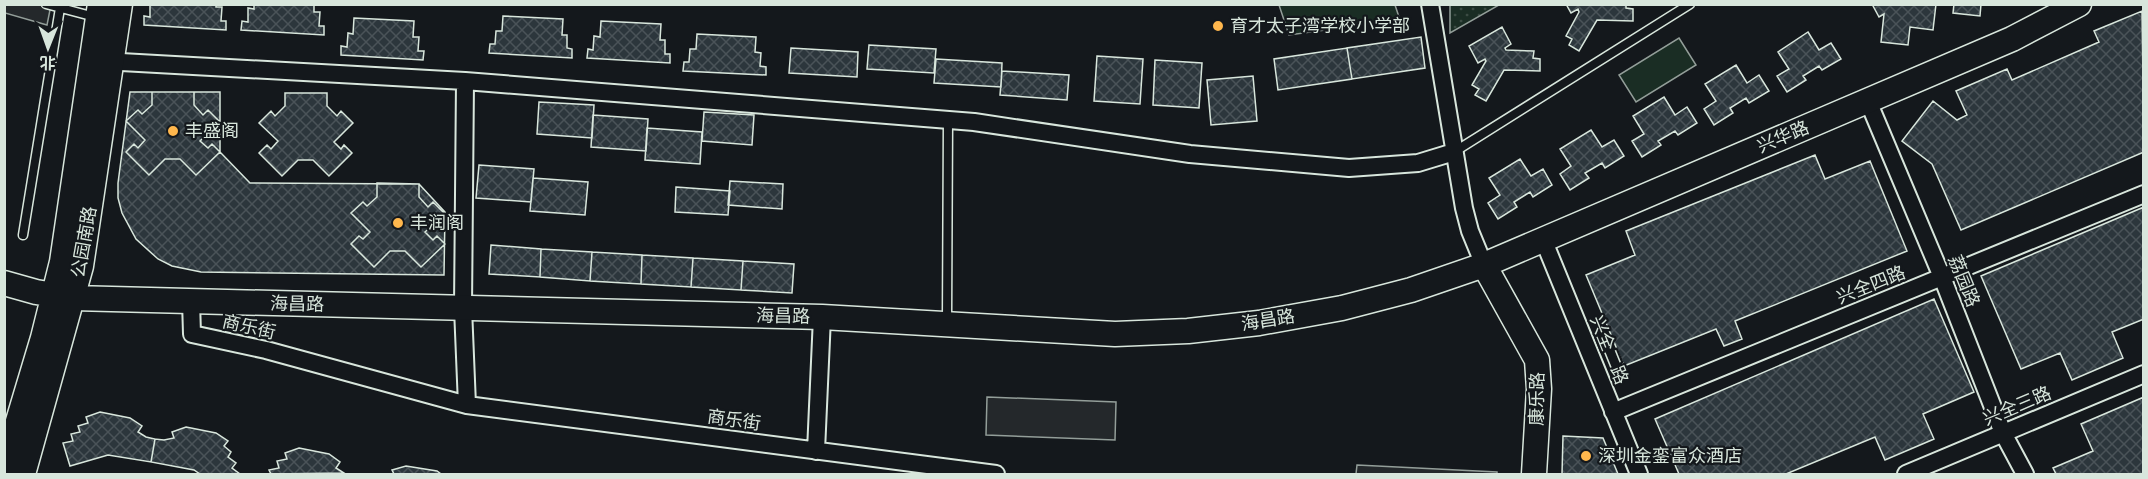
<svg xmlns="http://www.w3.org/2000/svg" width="2148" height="479" font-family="Jost,'Noto Sans SC',sans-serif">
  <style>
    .grass { fill: #1a2d24; stroke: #939e99; stroke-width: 1.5 }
    .park { fill: url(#park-dots); stroke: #939e99; stroke-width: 1.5 }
    .parking { fill: #24282b; stroke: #939e99; stroke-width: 1.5 }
    .building { fill: url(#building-cross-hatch); stroke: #d8e6dc; stroke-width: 1.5 }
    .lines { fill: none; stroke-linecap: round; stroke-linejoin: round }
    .lane-casing { stroke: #d8e6dc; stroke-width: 11 }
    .street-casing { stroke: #d8e6dc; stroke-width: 20 }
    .secondary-casing { stroke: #d8e6dc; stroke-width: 27 }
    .lane { stroke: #14181c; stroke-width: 8 }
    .street { stroke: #14181c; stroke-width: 16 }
    .secondary { stroke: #14181c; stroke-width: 24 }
    .poi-dot { fill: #ffb74d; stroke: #14181c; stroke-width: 2 }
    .labels { text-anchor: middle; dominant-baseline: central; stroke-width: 4.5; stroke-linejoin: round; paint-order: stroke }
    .poi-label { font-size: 18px; fill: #d8e6dc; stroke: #14181c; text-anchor: start }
    .street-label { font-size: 18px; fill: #d8e6dc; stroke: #14181c }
  </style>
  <defs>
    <pattern id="park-dots" width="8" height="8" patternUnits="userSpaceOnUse" patternTransform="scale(1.5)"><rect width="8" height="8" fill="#1a2d24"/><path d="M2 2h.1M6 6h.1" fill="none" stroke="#3b4b43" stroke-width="1.8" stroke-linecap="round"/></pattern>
    <pattern id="building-cross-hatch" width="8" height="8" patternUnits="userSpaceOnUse" patternTransform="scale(1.5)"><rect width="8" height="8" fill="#2c363c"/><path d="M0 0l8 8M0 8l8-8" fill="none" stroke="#4a5358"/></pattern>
  </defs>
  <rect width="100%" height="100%" fill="#14181c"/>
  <path class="grass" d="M1279 5H1395L1400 20 1289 35Z
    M1679 38 1696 65 1636 102 1619 75Z"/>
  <path class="park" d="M1450 5V4L1499 5 1450 33Z"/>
  <path class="parking" d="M4 5H51L47 25 5 13Z
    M987 397 1116 402 1115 440 986 435Z
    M1357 465 1497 472V474H1356Z"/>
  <path class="building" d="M150 4H216V7H222L221 21H226V30L144 25V16L150 17Z
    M254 4H314V12H320L319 26H324V35L241 30 242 21 248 22V8L254 9Z
    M1566 4H1626V8L1633 9V21L1597 20 1579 51 1569 45 1572 39 1566 36 1579 12 1578 9 1571 13Z
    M1872 4H1936L1933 30 1910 27 1908 45 1881 42 1884 14 1879 17Z
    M1954 4H1981L1980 16 1953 13Z
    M2142 11 2144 152 1961 230 1932 164 1902 141 1933 101 1957 120 1967 115 1956 91 2007 69 2012 80 2099 42 2094 31Z
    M503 16 563 19 562 35H567V48L572 49V58L489 53 490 44H495L496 31H502Z
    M354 18 414 21 413 37H419L418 51H424L423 60 341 55V46L347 47 348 33 353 34Z
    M601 21 661 24 660 40H665V54H670V63L587 58 588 49 593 50 594 36 600 37Z
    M1502 27 1511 44 1505 48 1506 50 1534 51 1533 58 1540 59V71L1504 70 1486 101 1475 95 1479 89 1472 85 1486 61 1485 59 1478 63 1469 46Z
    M1808 32 1819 50 1831 43 1841 59 1822 70 1819 66 1803 76 1806 80 1787 92 1777 76 1789 69 1778 52Z
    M697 34 756 37 755 52 761 53 760 66 766 67V75L683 71 684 62H689L690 49H696Z
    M1421 37 1425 68 1352 79 1347 48Z
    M869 45 936 49 934 73 867 69Z
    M791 48 858 52 857 77 789 73Z
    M1347 48 1352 79 1278 90 1274 59Z
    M1097 56 1143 59 1140 104 1094 101Z
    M936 59 1002 63 1001 87 934 83Z
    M1155 60 1202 63 1199 108 1153 105Z
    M1736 65 1747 83 1759 75 1769 91 1749 103 1746 98 1730 108 1733 113 1714 125 1704 109 1716 101 1705 84Z
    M1002 71 1069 75 1067 100 1000 95Z
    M1253 76 1257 121 1211 125 1207 80Z
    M130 92H220V152L250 183 419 184 445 212 444 275 201 272 172 266 158 259 136 239 122 213 118 198V183Z
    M152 92H194V105L203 115 208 110 220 122 200 141 208 148 212 144 220 152 196 175 180 159H165L149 175 126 152 134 144 138 148 145 140 126 121 138 110 142 114 152 105Z
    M285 93H327V106L337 116 341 111 353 123 334 142 341 149 344 145 352 153 329 176 313 160H298L282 176 259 153 267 145 271 149 278 141 259 123 271 111 275 116 285 106Z
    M1664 97 1675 115 1687 107 1697 123 1678 135 1675 131 1658 141 1661 145 1642 157 1632 141 1644 134 1633 116Z
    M539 102 594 105 592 138 537 134Z
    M704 112 754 115 752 145 702 141Z
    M593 115 648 119 646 151 591 147Z
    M647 128 702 132 700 164 645 160Z
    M1591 130 1602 147 1614 140 1624 156 1605 168 1602 163 1585 173 1589 178 1570 190 1560 174 1571 166 1560 149Z
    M1815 155 1825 179 1870 161 1907 251 1735 321 1742 339 1724 346 1716 329 1624 366 1586 275 1635 255 1626 231Z
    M1520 159 1531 176 1543 169 1552 185 1533 197 1530 192 1514 202 1517 207 1498 219 1488 203 1500 195 1489 178Z
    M479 165 534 169 531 202 476 198Z
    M533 178 588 182 585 215 530 211Z
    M730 181 783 184 782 209 728 205Z
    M377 183 419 184V197L428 207 433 202 445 214 425 232 433 240 437 236 445 244 421 267 405 251H390L374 267 351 244 359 236 363 239 370 232 351 213 363 202 367 206 377 197Z
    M676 187 730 191 728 215 675 212Z
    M2144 207V319L2112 332 2123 358 2072 380 2060 353 2021 369 1981 276Z
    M491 245 541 249 540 277 489 274Z
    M541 249 592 252 590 281 540 277Z
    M592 252 642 255 641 284 590 281Z
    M642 255 693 258 691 287 641 284Z
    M693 258 743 261 741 290 691 287Z
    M743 261 794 264 792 293 741 290Z
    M1934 299 1974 392 1923 414 1934 439 1885 460 1875 437 1786 474H1679L1655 419Z
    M2144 397V474H2056L2053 468 2093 451 2081 424Z
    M100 412 130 418 142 426 138 432 146 437 155 439 151 462 108 455 70 466 63 443 73 441 71 434 80 432 78 426 88 423 86 417Z
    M186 427 216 433 228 441 224 446 231 452 228 457 236 463 232 468 240 474H200L194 470 151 462 155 439 164 440 174 438 172 432Z
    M1563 436 1603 438 1618 474H1562Z
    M299 448 329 454 340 462 336 468 344 473 271 474 269 470 279 468 277 461 287 459 285 453Z
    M406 466 437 471 441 474H394L392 470Z"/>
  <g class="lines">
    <defs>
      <path id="lane" d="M46 4 95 17
        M1454 152 1690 4
        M23 235 60 8
        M947 321 948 120"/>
      <path id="street" d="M1430 4 1464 208 1470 231 1484 265
        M103 61 465 81 974 122 1190 154 1349 168 1418 163 1454 152
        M465 81 463 308 467 405
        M1868 101 1942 277 2003 433 2025 474
        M1543 239 1639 474
        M191 301 192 334 266 350 467 405 996 474
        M1613 412 2144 194
        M816 451 822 317
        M1906 474 2144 374"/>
      <path id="secondary" d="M1484 265 1537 360 1539 389 1534 474
        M4 283 36 292 73 298 822 317 1115 334 1188 331 1259 323 1342 308 1411 290 1484 265 2012 39 2079 4
        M4 468 43 338 62 262 100 4
        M23 474 81 266 120 4"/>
    </defs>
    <use href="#lane" class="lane-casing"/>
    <use href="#street" class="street-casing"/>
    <use href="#secondary" class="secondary-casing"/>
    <use href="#lane" class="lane"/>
    <use href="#street" class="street"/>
    <use href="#secondary" class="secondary"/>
  </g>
  <g class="poi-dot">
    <circle cx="1218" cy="26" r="6"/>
    <circle cx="173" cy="131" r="6"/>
    <circle cx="398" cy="223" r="6"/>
    <circle cx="1586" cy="456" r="6"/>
  </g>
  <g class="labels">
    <g class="poi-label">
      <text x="1230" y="26">育才太子湾学校小学部</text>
      <text x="185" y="131">丰盛阁</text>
      <text x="410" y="223">丰润阁</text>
      <text x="1598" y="456">深圳金銮富众酒店</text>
    </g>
    <g class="street-label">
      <text transform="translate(1783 137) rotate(-23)">兴华路</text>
      <text transform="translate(84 242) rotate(-80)">公园南路</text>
      <text transform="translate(1964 281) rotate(68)">荔园路</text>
      <text transform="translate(1871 285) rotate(-22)">兴全四路</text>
      <text transform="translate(297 304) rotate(1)">海昌路</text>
      <text transform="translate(783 316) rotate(1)">海昌路</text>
      <text transform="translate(1268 320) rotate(-9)">海昌路</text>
      <text transform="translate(249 327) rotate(13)">商乐街</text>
      <text transform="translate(1609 350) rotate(68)">兴全二路</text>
      <text transform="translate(1537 399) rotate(-89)">康乐路</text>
      <text transform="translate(2017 406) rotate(-23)">兴全三路</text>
      <text transform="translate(734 420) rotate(8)">商乐街</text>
    </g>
  </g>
  <rect width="2148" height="479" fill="none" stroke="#d8e6dc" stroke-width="12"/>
  <g transform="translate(48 48) rotate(181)" stroke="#14181c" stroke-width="4.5" paint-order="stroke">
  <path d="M0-4.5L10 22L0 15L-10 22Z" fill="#d8e6dc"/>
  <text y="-9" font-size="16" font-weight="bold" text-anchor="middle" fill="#d8e6dc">北</text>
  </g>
</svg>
